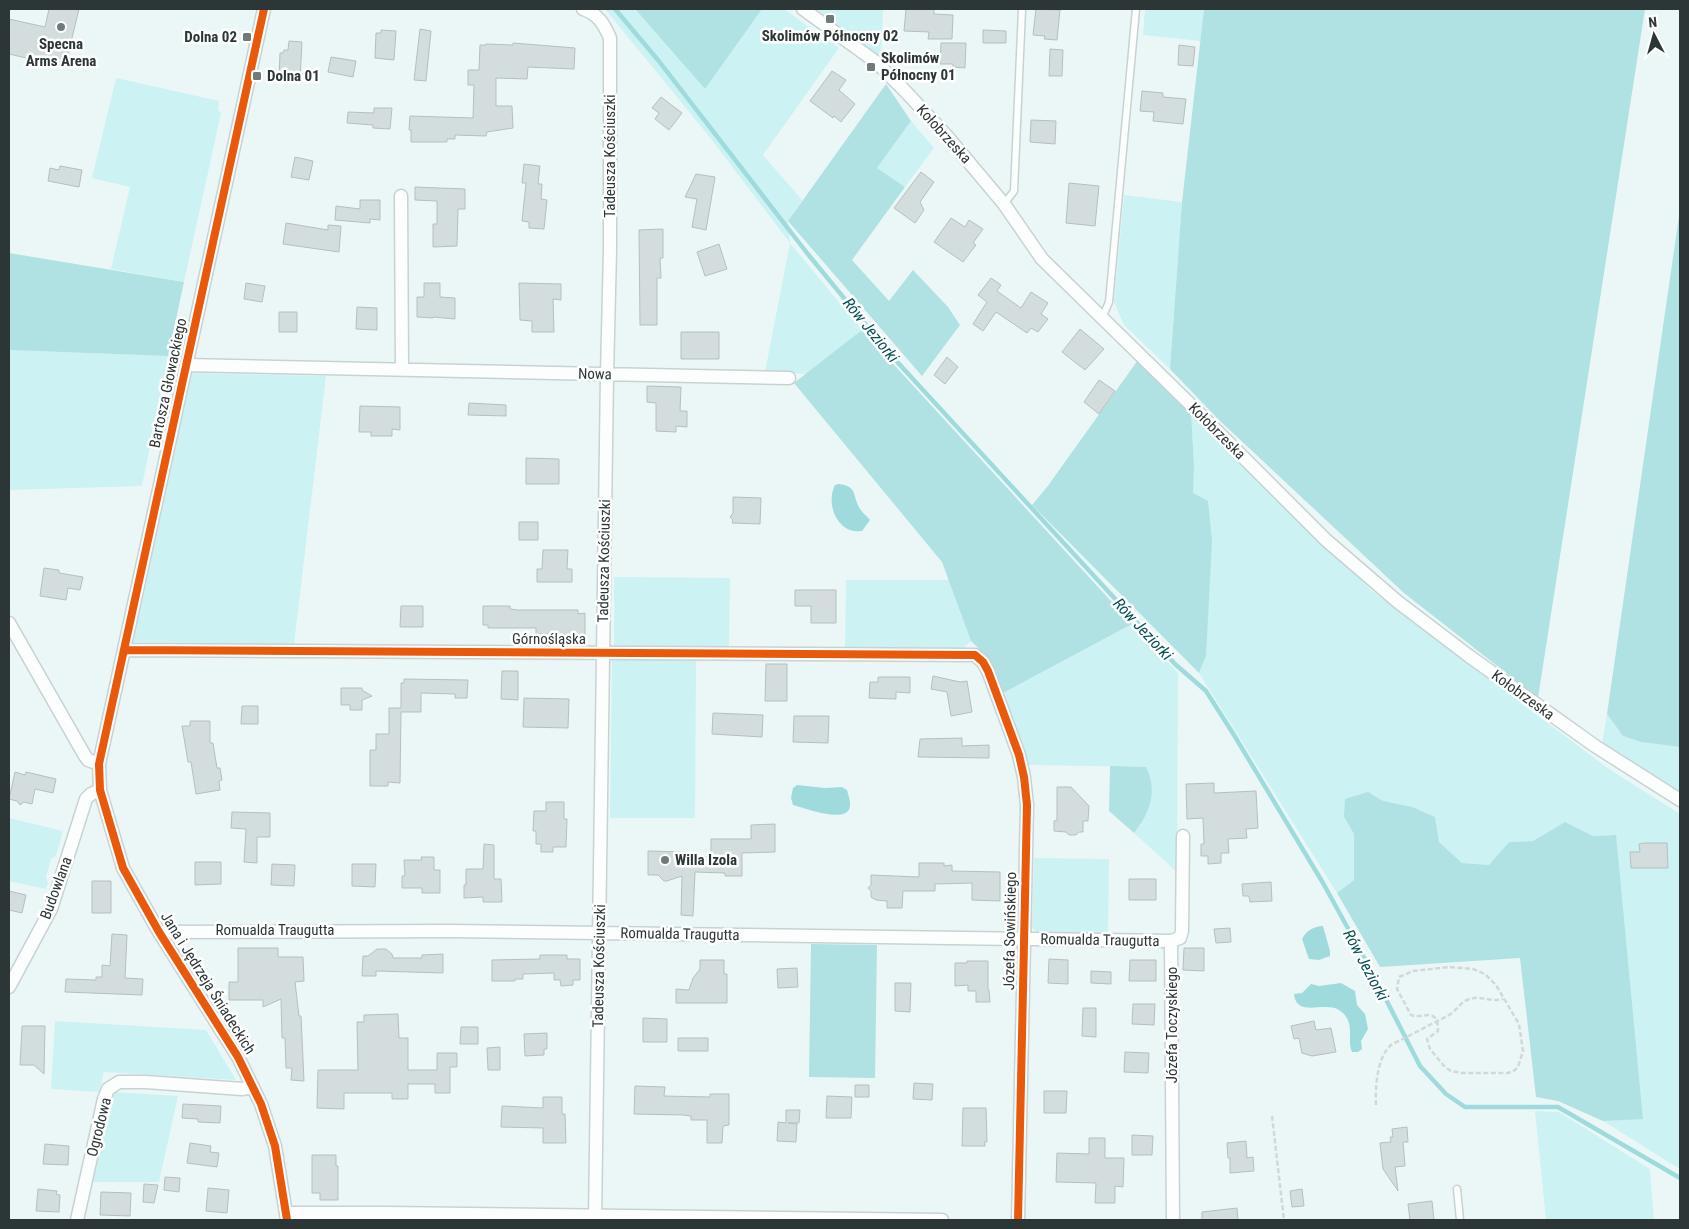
<svg xmlns="http://www.w3.org/2000/svg" width="1689" height="1229" font-family="'Roboto Condensed',sans-serif">
  <style>
    .green { fill: #ccf2f3 }
    .forest { fill: #b0e1e3 }
    .water { fill: #9fdbdd }
    .lines { fill: none; stroke-linecap: round; stroke-linejoin: round }
    .stream { stroke: #9fdbdd; stroke-width: 4.5 }
    .building { fill: #d3dddd; stroke: #b6bfbf }
    .service-casing { stroke: #c8d2d3; stroke-width: 9 }
    .minor-casing { stroke: #c8d2d3; stroke-width: 15 }
    .path { stroke: #d2d7d7; stroke-width: 2.5; stroke-dasharray: 5 2.5; stroke-linecap: butt }
    .service { stroke: #fcfefe; stroke-width: 6 }
    .minor { stroke: #fcfefe; stroke-width: 12 }
    .cycleway-casing { stroke: #fff; stroke-width: 11 }
    .cycleway { stroke: #e8590c; stroke-width: 8 }
    .poi-dot { fill: #707a7a; stroke: #fff; stroke-width: 2 }
    .labels { text-anchor: middle; dominant-baseline: central; stroke-width: 5; stroke-linejoin: round; paint-order: stroke }
    .poi-label { font-size: 15px; font-weight: bold; fill: #2d3636; stroke: #fff; text-anchor: start }
    .street-label { font-size: 15px; fill: #2d3636; stroke: #fff }
    .water-label { font-size: 16px; font-style: italic; fill: #045053; stroke: #fff }
  </style>
  <rect width="100%" height="100%" fill="#ebf7f7"/>
  <path class="green" d="M605 9H635L705 89 762 9H784L839 48 763 155 802 200 788 221 790 243 862 330 808 374 765 372 790 243 708 135Z
    M817 9H883L881 57Z
    M1145 9H1204L1201 41 1143 35Z
    M116 78 219 101 218 110 221 113 184 282 111 269 130 187 92 178Z
    M911 121 934 148 905 187 877 168Z
    M1124 195 1182 202 1170 369 1124 325 1114 302Z
    M9 350 168 356 142 486 9 490Z
    M192 373 326 376 294 644 133 642Z
    M1191 411 1372 591 1609 769 1680 814V1169L1603 1121 1643 1118 1615 835 1593 836 1565 822 1533 841 1509 842 1489 865 1462 863 1439 842 1412 807 1383 802 1344 817 1354 834V880L1337 893 1199 673 1206 656 1193 494 1194 467Z
    M614 577 730 578 729 648 614 647Z
    M846 580H949L971 641 960 651 845 649Z
    M1132 624 1178 673 1177 872 1134 833 1141 824 1146 767 1029 765 1003 693Z
    M612 660H696L695 818H610Z
    M1607 714 1623 736 1641 742 1680 747V791L1602 744Z
    M9 818 63 831 56 856 51 859 46 877 48 883 46 889 9 881Z
    M1034 858 1109 859 1108 933 1037 932 1032 928Z
    M55 1021 206 1030 236 1080 104 1072 99 1092 51 1089Z
    M113 1092 178 1096 159 1182H93Z
    M1535 1111 1559 1112 1650 1169 1654 1220H1546Z"/>
  <path class="forest" d="M635 9H762L705 89Z
    M1204 9H1645L1538 698 1404 593 1218 419 1170 369 1182 202Z
    M886 84 911 121 877 168 905 187 852 260 889 301 913 270 948 307 960 325 922 376 788 221Z
    M1680 209V747L1641 742 1623 736 1607 714Z
    M9 253 184 282 168 356 9 350Z
    M862 330 1132 624 1003 693 989 659 971 641 942 562 794 383Z
    M1138 360 1191 411 1194 467 1193 493 1208 501 1212 541 1206 656 1199 673 1032 505 1047 487Z
    M1110 766 1146 767C1158 791 1150 813 1134 833L1109 811Z
    M1368 792 1383 801 1412 807 1435 817 1439 842 1462 863 1489 865 1509 842 1533 841 1565 822 1593 836 1616 835 1643 1119 1603 1121 1558 1101 1536 1097 1520 958 1380 967 1337 893 1354 880V834L1344 817 1345 799Z
    M811 944 877 945 875 1078 809 1077Z"/>
  <path class="water" d="M839 484C858 487 852 494 859 507 861 512 866 515 870 520L862 531C838 535 825 504 835 485Z
    M797 785 825 788 842 787 847 790C848 795 851 801 850 806 848 825 805 808 793 805L791 798 793 788Z
    M1323 926 1330 951V956L1319 960 1309 959 1302 939C1306 931 1314 926 1323 926Z
    M1341 983 1355 991 1357 1005 1365 1014 1368 1029 1361 1041 1362 1049 1358 1052H1352C1346 1039 1357 1022 1339 1010 1325 1001 1296 1018 1294 994L1302 993 1311 984 1319 986Z"/>
  <g class="lines">
    <path class="stream" d="M615 9 658 60 807 253 889 353 1175 664 1206 691 1234 735 1323 883 1372 972 1420 1066 1446 1094 1465 1107H1558L1680 1178"/>
  </g>
  <path class="building" d="M49 9H79L66 63 36 57 35 60 9 54V19L45 27Z
    M906 9H934V14L953 15 952 39H928L929 32 904 31Z
    M1036 9 1060 10 1057 40 1044 39 1045 36 1033 35Z
    M420 29 431 31 426 81 414 80Z
    M381 30 396 31 394 60 375 58 376 33H381Z
    M983 30 1006 31V43H983Z
    M289 41 302 42 300 79 279 78 280 53H283L284 50H288Z
    M513 43 575 48 574 69 528 67 527 79 496 78V106H512L513 128 487 132 486 136 455 135V139H447V142H411V130H409L410 116 473 118 474 85H468V70H479L480 45H486V44L513 45Z
    M941 43H966L965 68 953 67V64H940Z
    M1179 45 1195 47 1193 66 1178 65Z
    M1050 49 1063 50 1062 76H1049Z
    M331 57 356 61 353 77 328 72Z
    M832 71 846 80 839 90 855 104 841 122 834 116 833 118 810 101Z
    M1142 91 1163 93V97L1186 99 1183 124 1153 121 1154 112 1140 111Z
    M661 97 682 113 669 130 655 119 659 113 652 108Z
    M374 108H392L390 129 373 128V125L347 123 348 112 374 113Z
    M1031 120 1056 121 1055 144 1030 142Z
    M295 157 313 161 309 180 291 177Z
    M524 164 540 166 538 184H542L541 199 547 200 544 229 529 228V222L522 221 526 183H522Z
    M60 166 82 170 79 187 48 181 50 168 59 170Z
    M921 172 934 182 920 202 924 210 915 223 894 208Z
    M696 174 715 177 706 230 692 227 697 199 685 197Z
    M1069 183 1099 186 1095 226 1066 223Z
    M415 187 465 189V209H458L457 246 433 247V224H437V201L415 200Z
    M360 200H380V220L370 219V223L335 220 336 206 360 209Z
    M951 218 965 227 969 220 983 229 973 243 976 245 963 262 934 242Z
    M286 223 328 230V225L341 226 339 252 283 244Z
    M663 229V258H660L661 278H657V325H640L639 230Z
    M719 244 727 269 705 276 697 252Z
    M991 278 1001 285 997 291 1021 308 1031 292 1048 303 1041 314 1048 319 1038 332 1031 328 1027 333 996 312 983 331 973 324 987 302 978 295Z
    M246 283 265 286 262 302 244 299Z
    M424 283H440V297L455 298V319L433 317V318L417 317V297H424Z
    M519 283 561 284V300L553 299 554 332H532V321L520 320Z
    M357 307 377 308V330L356 329Z
    M279 312H297V332H279Z
    M1080 329 1104 349 1085 370 1062 352Z
    M681 332H719V359H681Z
    M947 357 958 367 945 384 934 375Z
    M1099 380 1115 391 1099 414 1084 402Z
    M647 386 681 387 680 411H687V427L676 426V432L656 431V403L647 402Z
    M469 403 506 405V416L468 415Z
    M360 406 400 407V430L392 429V436H371V432H359Z
    M526 458 559 459V484H526Z
    M733 497 761 498 760 524 732 523 733 520 730 517 733 513Z
    M519 522H538V540H519Z
    M543 550H568L567 569H572V582H537V569H542Z
    M44 568 59 570V573L83 577 80 590 68 588 66 600 40 596Z
    M795 590H836V623H811V606H795Z
    M401 606H423V627H400Z
    M483 606H510V609L517 610H578V614L585 613V635L536 634V628H488V625H483Z
    M766 664H787V701H765Z
    M502 671H518V700L501 699Z
    M933 676 960 682 967 681 972 712 951 716 947 692 931 689Z
    M878 677H910V693L896 692V699L869 698 870 682H878Z
    M404 679 468 680 467 698H455V694L421 693V712H401L400 783 388 782V786H370V750H376V734H389V708H401V683H404Z
    M341 688H362V690L372 696 362 700V710H350V705H341Z
    M524 698 569 699 568 728 523 727Z
    M242 706H258V724H241Z
    M713 713 763 715 762 737 712 734Z
    M794 716H829L828 743 793 742Z
    M190 721H210V743H213L217 768H220L222 780 219 781 220 790 196 794 191 762H188L182 726H190Z
    M962 738V746L989 745V758L918 757 920 739Z
    M15 772 25 775 26 772 56 779 53 793 35 789 32 804 24 802 20 805 17 801 9 799Z
    M1214 783V793L1256 791 1258 828 1246 829 1247 838 1228 839 1229 853H1221V863L1208 864V856H1201V844H1204L1203 818 1187 819 1186 784Z
    M1057 787H1071L1089 806 1088 821H1083V832H1079L1076 835H1069L1066 832 1054 831V821L1057 820Z
    M546 802H564V819H567L566 847H553V852H541V844H536V831H533L534 811H546Z
    M232 812 270 813V837H257V863L244 862 246 829 231 828Z
    M775 824V852L742 853V876H725V873L695 872 693 916 681 915 682 876 667 881H664L658 875H648V851L686 852V855L711 857V839H751V825Z
    M1645 843H1667L1668 868H1631L1630 852H1640L1639 844Z
    M484 844 494 845V879H501L502 902H483V897L464 898V885H466V869H483Z
    M421 857H434V870H440V893H422V888H402V876H405L404 860H422Z
    M195 862H221V884L195 885Z
    M919 863H944V866L952 865V871L1000 872V901L972 900V883L935 884V891H903L902 908H887V901L876 900 871 897V891L868 888 871 885V875L919 877Z
    M272 864 295 865 294 886 271 885Z
    M352 864H376L375 887 352 886Z
    M1129 879H1156V900H1129Z
    M92 881H111V913H92Z
    M1271 882 1272 901 1250 902 1249 896H1243L1242 884Z
    M9 891 26 895 22 913 9 910Z
    M1230 928 1231 942 1216 943 1214 929Z
    M112 934 127 935 125 978 143 979 142 995 65 992 66 979 96 980V977H102V965L110 966Z
    M238 948H278V957H303L304 981 295 982 299 1016H301L304 1081 291 1080 292 1068H286L285 1038H282L281 999 263 1007V1000H229V982H238Z
    M1184 948H1204V971L1183 970Z
    M377 949H386L392 954 393 958H422V955L443 954V973L376 971V976H362L363 956H368Z
    M540 955H567V959H580V980H573V985L561 986 560 980H554V973L523 974V979H515V981H492V960L540 959Z
    M1049 959 1068 960V984L1048 983Z
    M700 960H724V974H727V1003H676V989L689 990 693 978 700 969Z
    M1130 960H1156V981H1129Z
    M967 961H988V990H989L990 1002H976V991H968V985L955 986V963H967Z
    M797 968 798 987 778 988 777 969Z
    M1091 971 1111 972V984L1091 983Z
    M895 983H911L910 1012 895 1011Z
    M1133 1004H1155L1154 1025 1132 1024Z
    M1083 1008H1096V1037L1082 1036Z
    M398 1014 399 1038H408V1070H437V1053H457V1067H450V1093H435V1084H408V1099H392V1093H344V1109L317 1108 318 1070H358L357 1022H364V1015Z
    M643 1018 667 1019V1042H643Z
    M1314 1021 1316 1030 1331 1028 1336 1052 1312 1056 1302 1053 1299 1038 1294 1039 1291 1026Z
    M22 1026H45L44 1074 34 1065H20Z
    M461 1027H478V1044H460Z
    M547 1033V1049H544V1055L525 1056 524 1034Z
    M678 1038H708V1051H678Z
    M500 1047V1070H488L487 1048Z
    M1125 1052 1149 1053 1148 1073 1124 1072Z
    M914 1083 933 1084 932 1100 913 1099Z
    M855 1085H869V1097H855Z
    M635 1086 665 1087 664 1096 710 1097V1094H729V1125L723 1126 722 1143H707V1120H691V1116L683 1115 634 1114Z
    M1044 1091H1067L1066 1113H1044Z
    M827 1096 852 1097 851 1118H826Z
    M543 1097H562V1114H565L566 1143H543V1128L501 1127 502 1106 543 1108Z
    M183 1104 221 1106 220 1123 198 1122V1119L182 1118Z
    M963 1108H986L987 1142 985 1141V1146H962Z
    M786 1110H800L799 1123H788L797 1124 796 1142 777 1141 778 1122 786 1123Z
    M1407 1127 1408 1142H1403L1405 1166 1395 1167 1398 1191 1383 1169 1380 1143 1391 1142 1390 1137H1393L1392 1129Z
    M1132 1135 1153 1136 1152 1155H1132Z
    M1089 1138H1105V1158H1124L1123 1187 1115 1186V1203H1095L1096 1183 1056 1182 1057 1153 1089 1154Z
    M1246 1141 1247 1158 1253 1157 1254 1171 1230 1173V1158H1228L1227 1143Z
    M190 1143 211 1146 210 1152 219 1153 217 1167 187 1163Z
    M45 1144 69 1146 68 1165 43 1164Z
    M312 1155H336V1166H338V1200H320V1193H312Z
    M165 1177 180 1178 179 1192 164 1190Z
    M144 1184 158 1185 154 1203 143 1202Z
    M208 1188 229 1190 227 1213 206 1211Z
    M38 1189 57 1191 56 1194 60 1195 59 1212 36 1211Z
    M1302 1189 1304 1206 1292 1207 1290 1191Z
    M101 1192 131 1193 130 1216 100 1215Z
    M1432 1201 1434 1220H1410L1408 1204Z
    M1237 1208 1238 1220H1202V1212Z"/>
  <g class="lines">
    <defs>
      <path id="service" d="M1004 204 1014 191 1022 9
        M1102 318 1109 302 1136 9
        M1457 1189 1460 1220"/>
      <path id="minor" d="M264 9 99 764 100 790 123 868 159 932 238 1057 261 1104 275 1146 287 1220
        M583 9C598 14 604 24 610 38V250L607 375 595 1220
        M803 9 876 62 906 92 946 135 1004 204 1042 259 1191 405 1326 540 1398 602 1469 656 1595 746 1680 800
        M401 196 402 369
        M186 365 789 378
        M9 623 85 756 88 760 99 764
        M124 650 975 655 983 662 988 671 1019 755 1024 777 1027 805 1018 1220
        M159 932 451 931 1171 941
        M9 987 51 909 86 799 91 794 100 790
        M286 1213H387L942 1220
        M77 1220 104 1099 108 1089 119 1082H146L242 1089 253 1087
        M1173 1220 1171 941 1180 938 1182 931 1183 836"/>
    </defs>
    <use href="#service" class="service-casing"/>
    <use href="#minor" class="minor-casing"/>
    <path class="path" d="M1450 967 1473 969 1485 974 1496 985 1519 1024 1523 1051 1518 1067 1515 1070 1508 1073H1463L1451 1071 1445 1067 1430 1049 1427 1039 1438 1031C1438 1005 1422 1020 1411 1015L1397 989 1399 977 1413 971Z
      M1376 1105C1375 1088 1377 1057 1391 1045L1449 1015C1456 1011 1460 1003 1467 1000 1480 994 1490 1003 1503 999
      M1272 1116 1284 1220"/>
    <use href="#service" class="service"/>
    <use href="#minor" class="minor"/>
    <defs>
      <path id="cycleway" d="M264 9 99 764 100 790 123 868 159 932 238 1057 261 1104 275 1146 287 1220
        M124 650 975 655 983 662 988 671 1019 755 1024 777 1027 805 1018 1220"/>
    </defs>
    <use href="#cycleway" class="cycleway-casing"/>
    <use href="#cycleway" class="cycleway"/>
  </g>
  <g class="poi-dot">
    <rect x="825" y="14" width="10" height="10" rx="2.5"/>
    <circle cx="61" cy="27" r="5"/>
    <rect x="242" y="32" width="10" height="10" rx="2.5"/>
    <rect x="866" y="62" width="10" height="10" rx="2.5"/>
    <rect x="252" y="71" width="10" height="10" rx="2.5"/>
    <circle cx="665" cy="860" r="5"/>
  </g>
  <g class="labels">
    <g class="poi-label">
      <text x="830" y="36" text-anchor="middle">Skolimów Północny 02</text>
      <text x="237" y="37" text-anchor="end">Dolna 02</text>
      <text x="61" y="44" text-anchor="middle">Specna<tspan x="61" dy="17">Arms Arena</tspan></text>
      <text x="881" y="58">Skolimów<tspan x="881" dy="17">Północny 01</tspan></text>
      <text x="267" y="76">Dolna 01</text>
      <text x="675" y="860">Willa Izola</text>
    </g>
    <g class="street-label">
      <text transform="translate(944 134) rotate(48)">Kołobrzeska</text>
      <text transform="translate(610 156) rotate(-90)">Tadeusza Kościuszki</text>
      <text transform="translate(595 374) rotate(1)">Nowa</text>
      <text transform="translate(168 383) rotate(-78)">Bartosza Głowackiego</text>
      <text transform="translate(1217 431) rotate(45)">Kołobrzeska</text>
      <text transform="translate(604 561) rotate(-89)">Tadeusza Kościuszki</text>
      <text x="549" y="639">Górnośląska</text>
      <text transform="translate(1523 695) rotate(36)">Kołobrzeska</text>
      <text transform="translate(56 888) rotate(-70)">Budowlana</text>
      <text x="275" y="930">Romualda Traugutta</text>
      <text transform="translate(1010 931) rotate(-89)">Józefa Sowińskiego</text>
      <text transform="translate(680 934) rotate(1)">Romualda Traugutta</text>
      <text transform="translate(1100 940) rotate(1)">Romualda Traugutta</text>
      <text transform="translate(599 966) rotate(-89)">Tadeusza Kościuszki</text>
      <text transform="translate(208 983) rotate(58)">Jana i Jędrzeja Śniadeckich</text>
      <text transform="translate(1172 1025) rotate(-90)">Józefa Toczyskiego</text>
      <text transform="translate(99 1127) rotate(-76)">Ogrodowa</text>
    </g>
    <g class="water-label">
      <text transform="translate(871 330) rotate(51)">Rów Jeziorki</text>
      <text transform="translate(1143 629) rotate(47)">Rów Jeziorki</text>
      <text transform="translate(1366 965) rotate(62)">Rów Jeziorki</text>
    </g>
  </g>
  <rect width="1689" height="1229" fill="none" stroke="#2d3636" stroke-width="20"/>
  <g transform="translate(1654 35) rotate(354)" stroke="#ffffff" stroke-width="4" paint-order="stroke">
  <path d="M0-4L9 19L0 12L-9 19Z" fill="#2d3636"/>
  <text y="-8" font-size="14" font-weight="bold" text-anchor="middle" fill="#2d3636">N</text>
  </g>
</svg>
